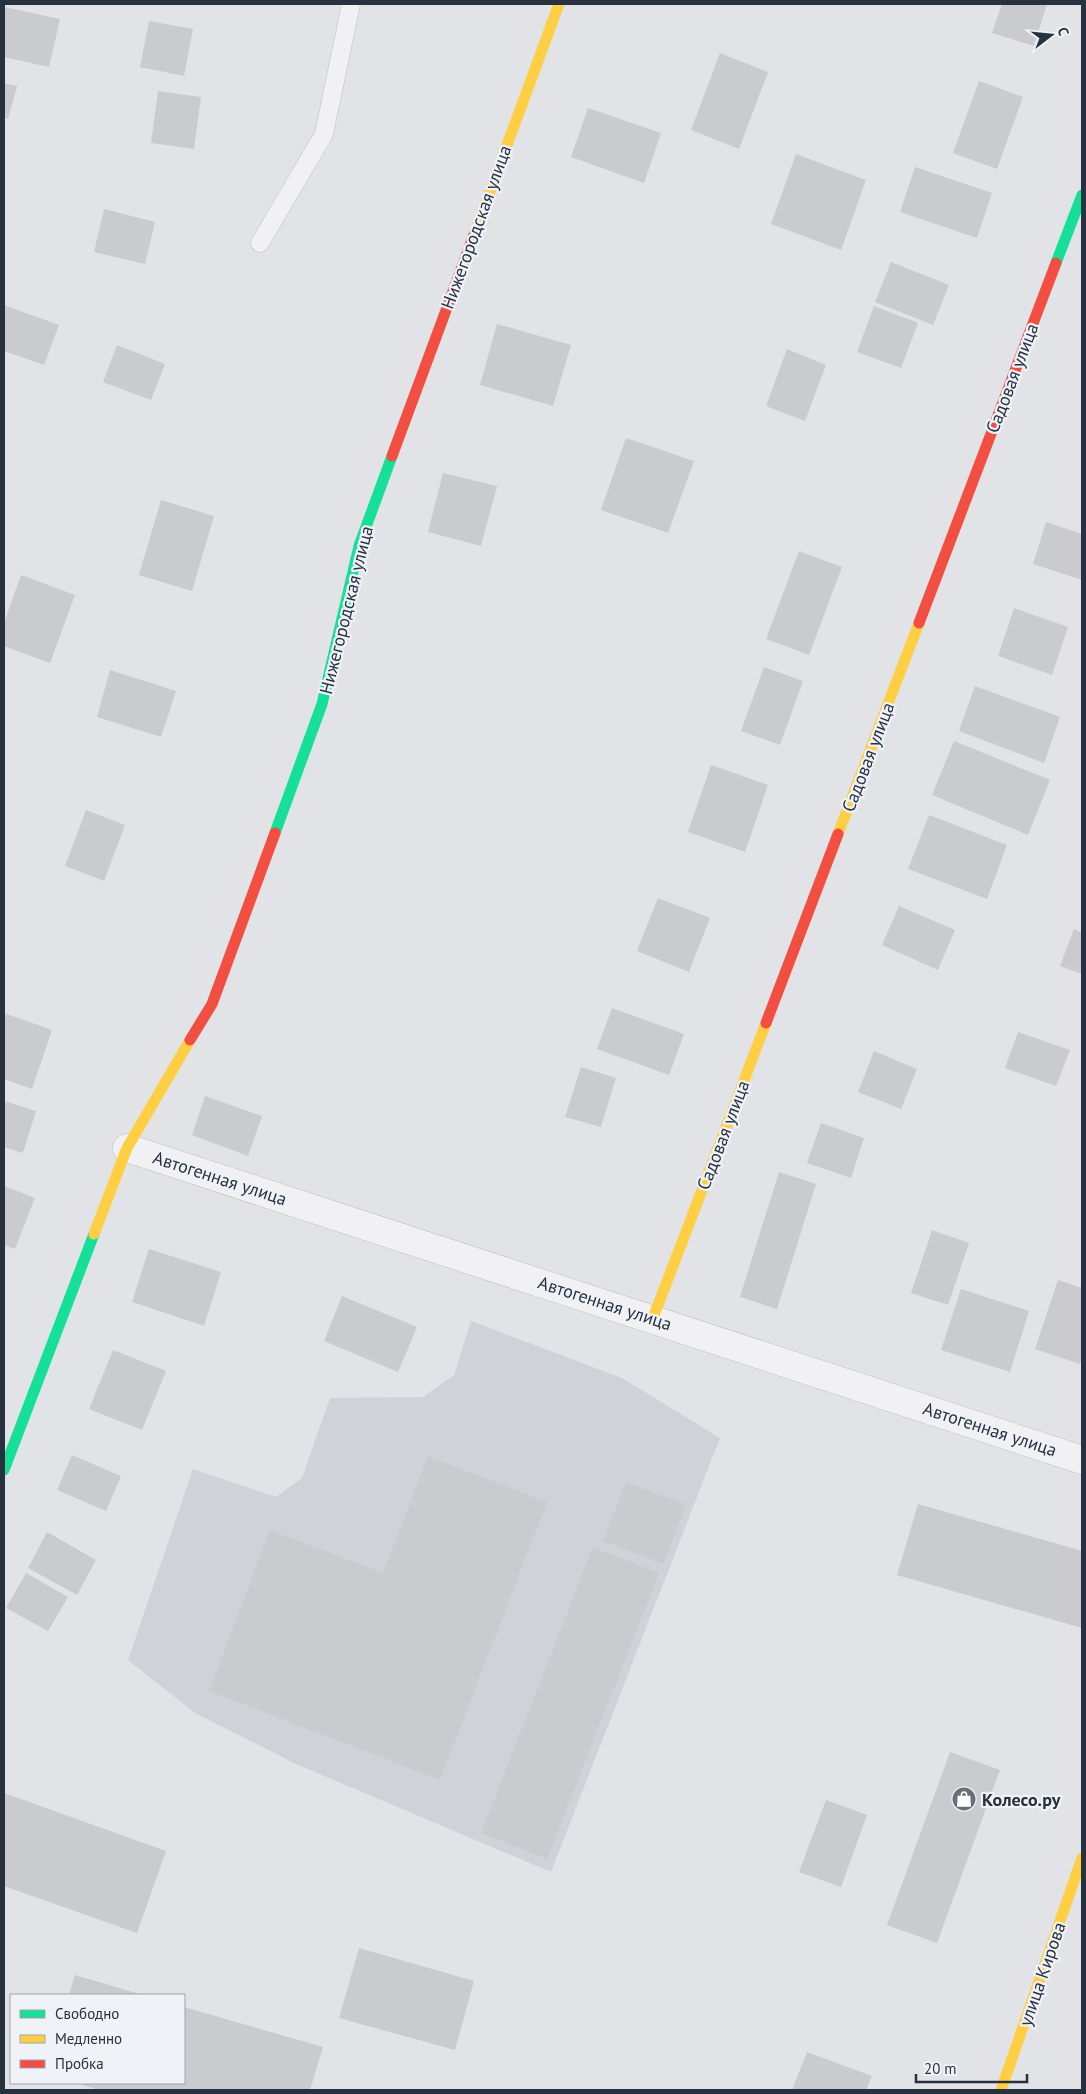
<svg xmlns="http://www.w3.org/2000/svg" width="1086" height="2094" font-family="'PT Sans',sans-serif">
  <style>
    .built { fill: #cfd3d9 }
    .building { fill: #c9cbce }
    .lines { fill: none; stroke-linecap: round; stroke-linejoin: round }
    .lane-casing { stroke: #bfc1c4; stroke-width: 19 }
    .street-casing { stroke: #bfc1c4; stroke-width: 29 }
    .lane { stroke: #f1f1f3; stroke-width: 18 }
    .street { stroke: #f1f1f3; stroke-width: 28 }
    .fast { stroke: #16e098; stroke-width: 11 }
    .slow { stroke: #ffcf43; stroke-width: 11 }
    .jam { stroke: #f24e42; stroke-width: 11 }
    .labels { text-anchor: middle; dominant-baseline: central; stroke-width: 4.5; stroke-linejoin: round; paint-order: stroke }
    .street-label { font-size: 18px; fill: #28313f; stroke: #eff2f6 }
    .poi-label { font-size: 18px; font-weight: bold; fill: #28313f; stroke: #eff2f6; text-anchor: start }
  </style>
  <rect width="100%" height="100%" fill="#e1e3e6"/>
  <path class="built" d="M471 1321 622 1378 720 1438 551 1872 296 1764 195 1713 128 1660 193 1469 276 1497 302 1478 330 1398 423 1397 454 1375Z"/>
  <path class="building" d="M1002 4H1047L1034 46 992 33Z
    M4 7 60 19 49 67 4 57Z
    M149 21 193 29 184 76 140 67Z
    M720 53 768 72 739 149 691 130Z
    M979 81 1023 97 997 169 953 153Z
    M4 83 17 86 8 119 4 117Z
    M158 91 201 97 194 149 151 143Z
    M588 108 661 133 644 183 571 157Z
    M796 154 866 180 841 250 771 224Z
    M915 167 992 193 977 238 900 212Z
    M104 209 155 222 145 264 94 252Z
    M891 262 949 285 933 325 875 302Z
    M4 305 59 325 44 365 4 351Z
    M874 306 918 323 901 368 857 352Z
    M497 324 571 345 553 406 480 385Z
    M117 345 165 364 151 400 103 382Z
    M787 349 826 365 805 421 766 406Z
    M626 438 694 461 668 533 601 510Z
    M443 473 497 486 481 546 428 532Z
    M161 500 214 516 192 591 139 575Z
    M1046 522 1082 534V580L1033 564Z
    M799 551 842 567 809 655 766 639Z
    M21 575 75 595 50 663 4 646V623Z
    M1014 608 1068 627 1052 675 998 656Z
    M764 667 803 681 780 745 741 731Z
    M110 670 176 691 161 737 97 717Z
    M975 686 1060 717 1044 763 959 731Z
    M954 741 1050 780 1028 835 932 795Z
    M711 765 768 785 745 852 688 832Z
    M86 810 125 825 104 881 65 866Z
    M929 815 1007 845 987 899 908 869Z
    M658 898 710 918 689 972 637 951Z
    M899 906 955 930 938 970 882 945Z
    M1074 929 1082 933V974L1060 966Z
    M612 1008 684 1034 669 1075 597 1049Z
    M4 1013 52 1030 32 1089 4 1079Z
    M1018 1032 1070 1050 1056 1086 1005 1068Z
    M874 1051 917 1069 901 1109 858 1092Z
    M581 1067 616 1078 601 1127 565 1117Z
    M205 1096 262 1116 248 1156 192 1135Z
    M4 1101 36 1111 23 1153 4 1147Z
    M821 1123 864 1138 851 1178 807 1163Z
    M779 1172 816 1184 777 1309 740 1297Z
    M4 1186 35 1198 15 1249 4 1245Z
    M932 1230 969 1243 948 1305 911 1293Z
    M149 1249 221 1272 204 1326 132 1302Z
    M1058 1280 1082 1288V1357L1080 1364 1035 1349Z
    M961 1289 1029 1311 1010 1372 941 1350Z
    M342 1296 417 1327 398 1372 324 1341Z
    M113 1350 166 1371 142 1430 89 1409Z
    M72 1455 121 1476 106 1511 57 1490Z
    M428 1456 547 1502 440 1780 209 1691 270 1530 383 1573Z
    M626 1482 686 1505 663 1564 603 1541Z
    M918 1504 1082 1551V1628L897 1575Z
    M47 1532 96 1560 77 1595 28 1568Z
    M593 1547 659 1573 547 1859 481 1833Z
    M26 1573 68 1597 48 1631 6 1608Z
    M950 1752 1000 1770 937 1943 887 1925Z
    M4 1793 166 1851 137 1933 4 1886Z
    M826 1800 867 1815 841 1887 799 1872Z
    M359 1948 474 1981 455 2050 339 2018Z
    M75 1975 143 1995H69Z
    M184 2007 323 2047 310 2090H100L76 2083H184Z
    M807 2052 872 2076 866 2090H792Z"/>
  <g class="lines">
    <defs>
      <path id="lane" d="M260 243 324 134 351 4"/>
      <path id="street" d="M127 1148 1082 1460"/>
    </defs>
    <use href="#lane" class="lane-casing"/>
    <use href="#street" class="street-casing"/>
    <use href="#lane" class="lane"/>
    <use href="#street" class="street"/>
    <path class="fast" d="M1056 263 1082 195
      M275 833 322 704 359 546 392 456
      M4 1470 94 1234"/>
    <path class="slow" d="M475 232 559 4
      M838 834 919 623
      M94 1234 127 1148 190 1040
      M653 1318 766 1023
      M1001 2090 1082 1858"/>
    <path class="jam" d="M392 456 475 232
      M919 623 1056 263
      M766 1023 838 834
      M190 1040 212 1004 275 833"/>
  </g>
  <defs>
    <symbol id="shop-disc" viewBox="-11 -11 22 22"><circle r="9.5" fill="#696f79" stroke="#eff2f6"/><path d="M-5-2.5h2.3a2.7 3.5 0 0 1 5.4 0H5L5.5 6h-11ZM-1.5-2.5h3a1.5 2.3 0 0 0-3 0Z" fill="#fff"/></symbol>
  </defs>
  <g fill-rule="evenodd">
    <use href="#shop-disc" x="950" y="1785" width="28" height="28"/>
  </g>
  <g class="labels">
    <g class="street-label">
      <text transform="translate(476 227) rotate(-70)">Нижегородская улица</text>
      <text transform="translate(1012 378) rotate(-69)">Садовая улица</text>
      <text transform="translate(346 610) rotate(-76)">Нижегородская улица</text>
      <text transform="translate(868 757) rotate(-69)">Садовая улица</text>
      <text transform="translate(723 1135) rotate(-69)">Садовая улица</text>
      <text transform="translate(220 1178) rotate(18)">Автогенная улица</text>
      <text transform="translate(605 1303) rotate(18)">Автогенная улица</text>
      <text transform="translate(990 1429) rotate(18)">Автогенная улица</text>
      <text transform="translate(1042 1974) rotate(-71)">улица Кирова</text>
    </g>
    <g class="poi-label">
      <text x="982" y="1799">Колесо.ру</text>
    </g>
  </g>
  <rect width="1086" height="2094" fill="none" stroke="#28313f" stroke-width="10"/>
  <rect x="10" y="1994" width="175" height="90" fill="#eff2f6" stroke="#9fa5ad"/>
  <rect x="20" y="2010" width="25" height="8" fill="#16e098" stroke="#9fa5ad"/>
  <text x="55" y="2019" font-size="15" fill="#28313f">Свободно</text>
  <rect x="20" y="2035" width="25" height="8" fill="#ffcf43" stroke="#9fa5ad"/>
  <text x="55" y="2044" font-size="15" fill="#28313f">Медленно</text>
  <rect x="20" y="2060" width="25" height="8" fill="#f24e42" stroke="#9fa5ad"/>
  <text x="55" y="2069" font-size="15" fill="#28313f">Пробка</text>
  <g transform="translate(1051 35) rotate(74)" stroke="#eff2f6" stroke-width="4" paint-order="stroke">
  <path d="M0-4L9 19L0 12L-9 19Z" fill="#28313f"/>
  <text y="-8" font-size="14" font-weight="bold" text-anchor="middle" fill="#28313f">С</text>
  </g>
  <path d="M916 2074v8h111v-8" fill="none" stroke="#28313f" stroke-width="2.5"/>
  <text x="924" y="2074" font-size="15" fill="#28313f" stroke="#eff2f6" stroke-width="4" paint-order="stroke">20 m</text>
</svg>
